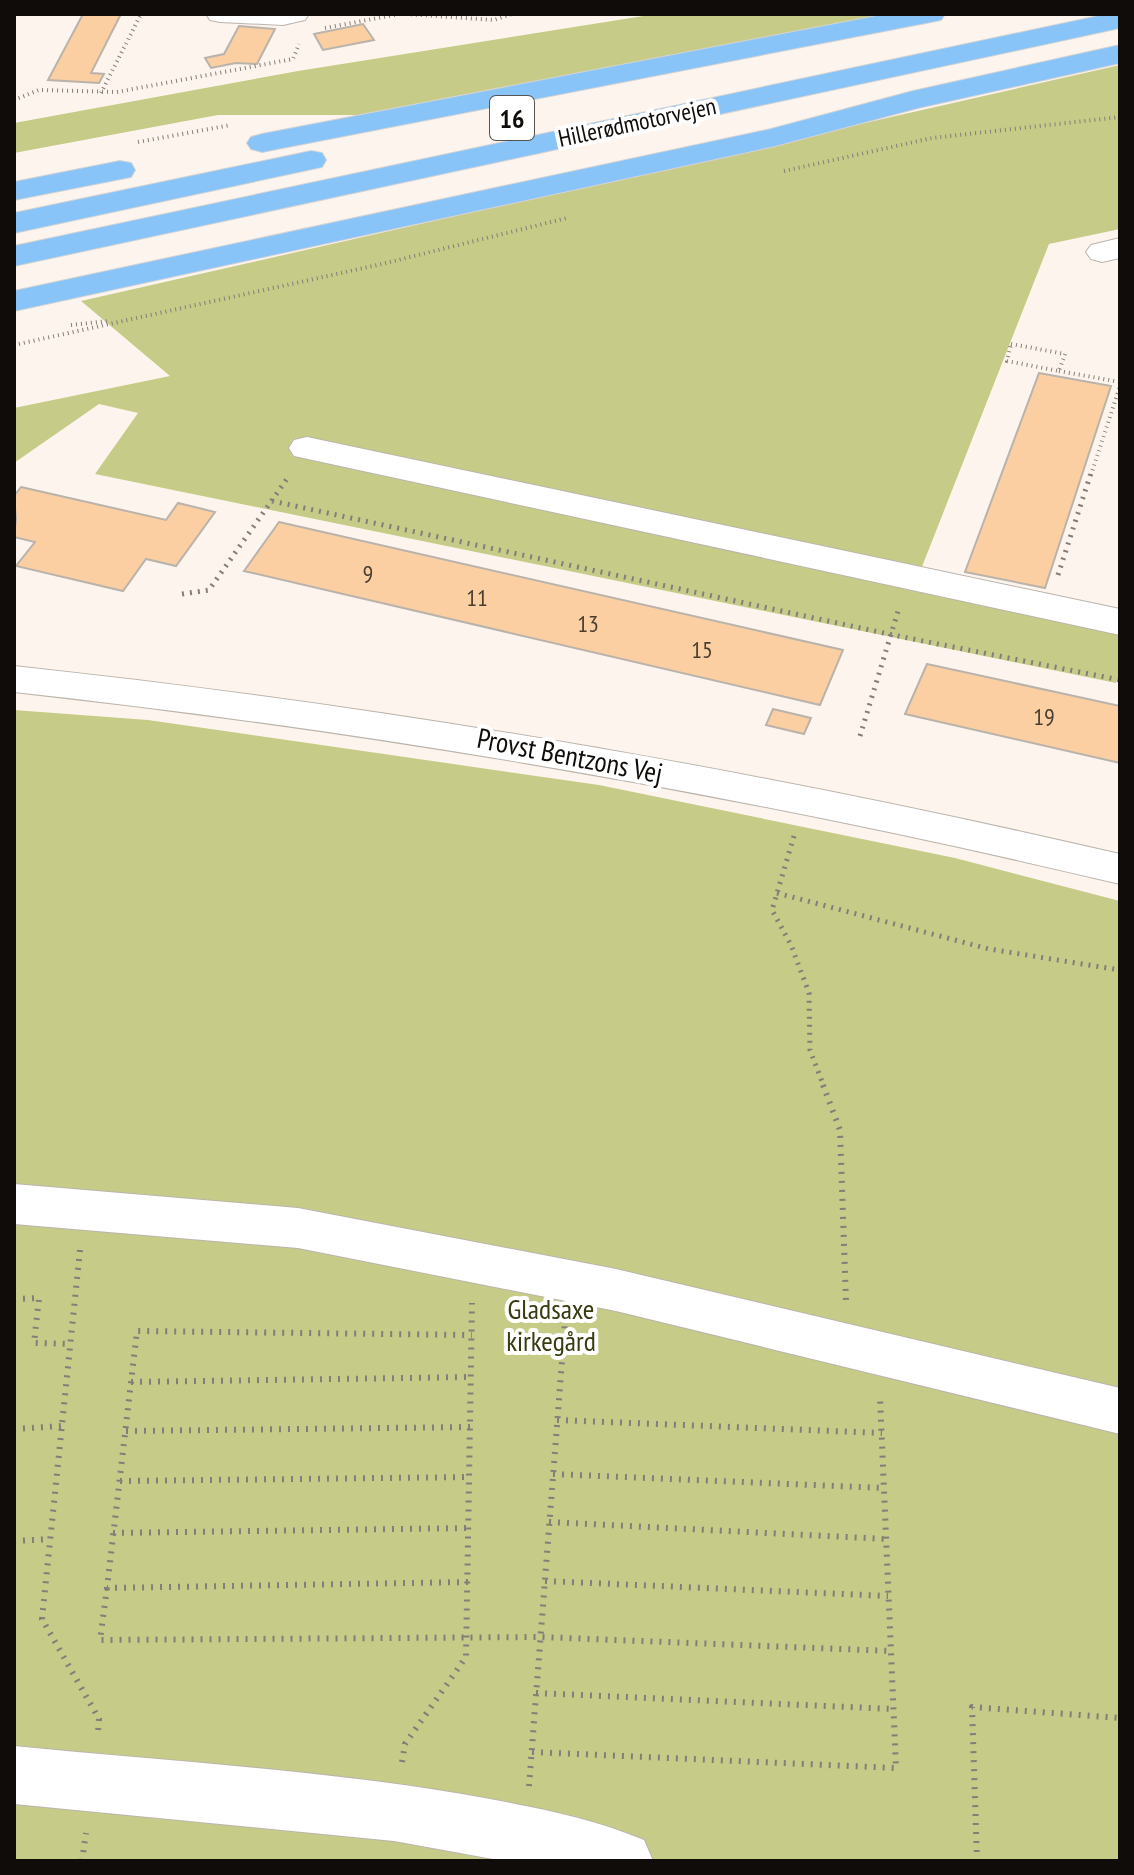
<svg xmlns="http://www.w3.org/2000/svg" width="1134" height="1875" font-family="'PT Sans Narrow',sans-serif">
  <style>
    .green { fill: #c6cc88 }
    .building { fill: #fbcfa1; stroke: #bab3ab; stroke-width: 2 }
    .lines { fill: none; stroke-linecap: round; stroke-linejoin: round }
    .minor-casing { stroke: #bbb4ac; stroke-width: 2 }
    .highway-casing { stroke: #d4d3d3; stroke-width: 2 }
    .path-far2 { stroke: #837e79; stroke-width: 4; stroke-dasharray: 1 4; stroke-linecap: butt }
    .path-far1 { stroke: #837e79; stroke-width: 5; stroke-dasharray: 2 6; stroke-linecap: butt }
    .path { stroke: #837e79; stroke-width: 6; stroke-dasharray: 2 7; stroke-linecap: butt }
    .minor { fill: #fff; fill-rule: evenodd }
    .highway { fill: #89c4f9; fill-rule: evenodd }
    .labels { text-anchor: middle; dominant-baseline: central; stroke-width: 8; stroke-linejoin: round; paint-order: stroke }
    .far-street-label { font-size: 24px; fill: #0f0c0a; stroke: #fff }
    .number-label { font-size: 24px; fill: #4a3d30 }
    .shield { fill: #fff; stroke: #575554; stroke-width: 2 }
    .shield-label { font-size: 26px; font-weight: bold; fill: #0f0c0a }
    .street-label { font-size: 28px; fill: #0f0c0a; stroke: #fff }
    .park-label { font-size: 28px; fill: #393b0f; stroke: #fff }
  </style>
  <rect width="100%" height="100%" fill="#fdf5ed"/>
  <path class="green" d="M656 14H889L369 115H218L14 153V123L298 71Z
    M1120 65V229L1049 244 914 587 1120 629V671L1116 683 95 474 138 413 99 404 14 463V408L170 376 81 301Z
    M14 710 148 720 599 785 955 858 1120 901V1861H14Z"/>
  <path class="building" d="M83 14H121L91 73 104 74 99 83 48 80Z
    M363 24 374 40 323 50 314 34Z
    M239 26 275 29 257 64 236 63 211 68 205 58 224 54Z
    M1039 373 1111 386 1045 588 965 572Z
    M21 487 166 520 178 503 215 512 176 566 146 559 123 591 16 566 35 542 14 537 16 519 14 496Z
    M279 522 843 650 820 705 244 571Z
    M927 664 1120 706V763L905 714Z
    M773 709 811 718 804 734 766 725Z"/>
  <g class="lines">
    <defs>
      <path id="minor" d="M206 14H309L305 20 283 25 220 22 210 20Z
        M1120 238V258L1102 262 1091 259 1086 252 1091 245Z
        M307 437 1120 609V635L294 456 289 448 294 440Z
        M14 666C387 706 754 769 1120 854V884C754 797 388 733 14 692Z
        M14 1184 298 1208 616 1269 1120 1388V1434L616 1311 298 1248 14 1224Z
        M14 1746C163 1761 314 1769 462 1794 523 1805 587 1816 644 1840L653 1861H504L394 1841 14 1804Z"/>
      <path id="highway" d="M887 14H945L941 20 931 22 262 152 251 149 247 143 251 137 262 134Z
        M1108 14H1120V28L14 266V246Z
        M1120 45V63L918 108 775 146 14 311V291L771 129 913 91Z
        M311 151 322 153 326 160 322 167 14 233V213Z
        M120 161 131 163 135 170 131 177 14 200V182Z"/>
    </defs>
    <use href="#minor" class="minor-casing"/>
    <use href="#highway" class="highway-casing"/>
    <path class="path-far2" d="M406 14 494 20 512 14
      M325 28 399 14
      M101 93 141 14
      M14 100 39 90 117 92 293 59 299 44
      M138 142 231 125
      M784 171 932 138 1120 117
      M71 325 108 321
      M1011 344 1065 354 1059 371 1007 361Z
      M14 345 382 264 567 218
      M1059 371 1120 382
      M1091 475 1120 386"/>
    <path class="path-far1" d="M272 501 893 635 1120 680
      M1058 575 1091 473
      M182 594 209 590 289 476
      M860 736 899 608
      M794 836 772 910 791 945 809 993 810 1050 824 1087
      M777 893 989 949 1120 970"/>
    <path class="path" d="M823 1085 840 1130 846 1301
      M80 1250 42 1619 99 1719 98 1732
      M14 1299 39 1298 34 1343 70 1344
      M131 1382 471 1377
      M557 1420 882 1433
      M14 1429 62 1426
      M126 1431 470 1427
      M553 1474 884 1488
      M120 1481 470 1477
      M549 1522 886 1539
      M113 1533 468 1528
      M14 1541 50 1539
      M545 1581 888 1596
      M468 1582 107 1588 137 1331 472 1335
      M107 1588 100 1640 541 1637 891 1651
      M536 1693 893 1709
      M532 1752 896 1768 880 1397
      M402 1762 405 1744 466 1657 472 1303
      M529 1786 565 1322
      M82 1861 86 1833
      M977 1861 972 1707 1120 1718"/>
    <use href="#minor" class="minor"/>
    <use href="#highway" class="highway"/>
  </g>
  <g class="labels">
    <g class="far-street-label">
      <text transform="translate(637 122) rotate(-12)">Hillerødmotorvejen</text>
    </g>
    <g class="number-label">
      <text x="368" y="573">9</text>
      <text x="477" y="597">11</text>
      <text x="588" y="623">13</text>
      <text x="702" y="649">15</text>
      <text x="1044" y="716">19</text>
    </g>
    <rect class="shield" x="490" y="96" width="44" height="44" rx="6"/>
    <g class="shield-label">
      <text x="512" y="118">16</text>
    </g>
    <g class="street-label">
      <text transform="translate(570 755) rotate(11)">Provst Bentzons Vej</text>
    </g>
    <g class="park-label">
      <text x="551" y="1308">Gladsaxe<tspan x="551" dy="32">kirkegård</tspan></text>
    </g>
  </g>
  <rect width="1134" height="1875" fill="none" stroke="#0f0c0a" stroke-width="32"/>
</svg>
